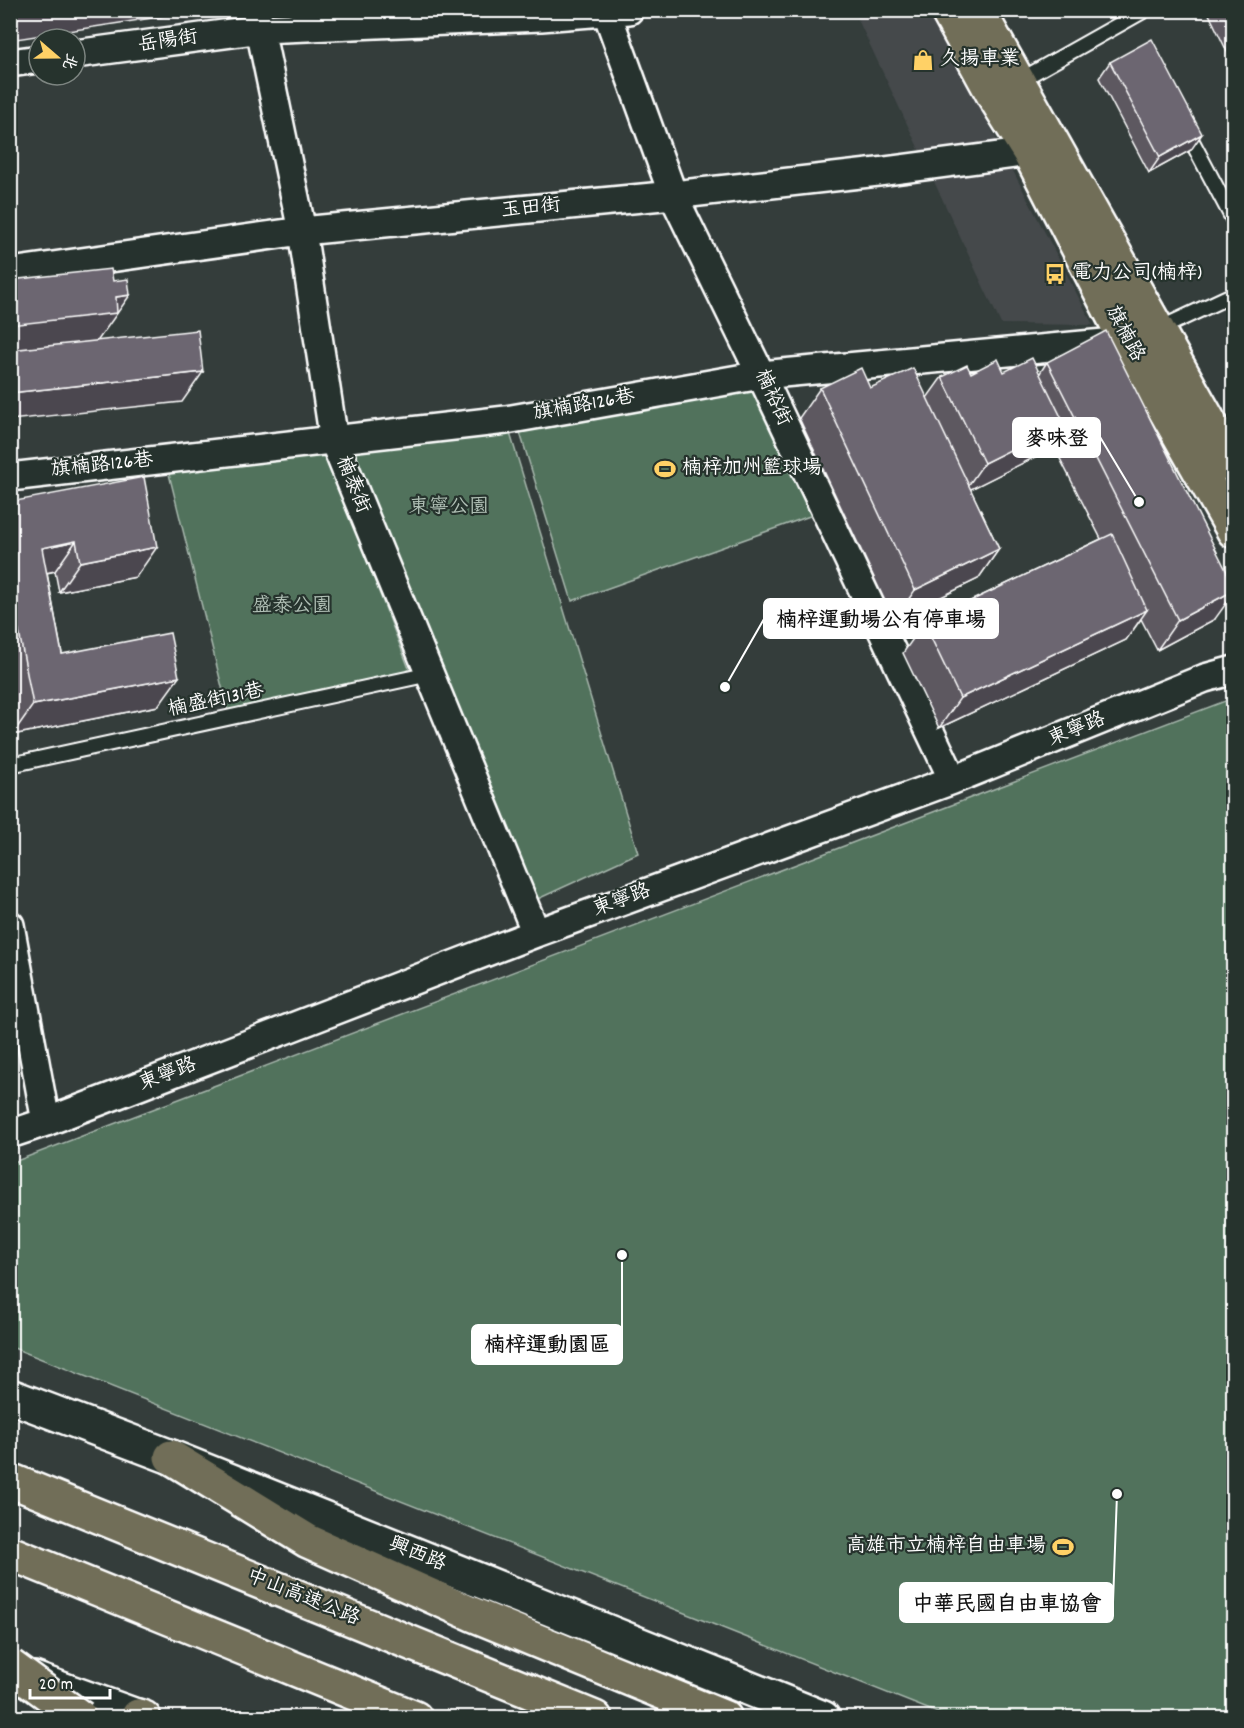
<svg xmlns="http://www.w3.org/2000/svg" width="1244" height="1728" font-family="Dekko,'LXGW WenKai TC',sans-serif">
  <style>
    .built { fill: #45494b }
    .green { fill: #51725c; stroke: #a8b8ae; stroke-width: 1.5 }
    .lines { fill: none; stroke-linecap: round; stroke-linejoin: round }
    .service-casing { stroke: #fff; stroke-width: 18 }
    .minor-casing { stroke: #fff; stroke-width: 32 }
    .tertiary-casing { stroke: #fff; stroke-width: 38 }
    .primary-casing { stroke: #fff; stroke-width: 38 }
    .motorway-casing { stroke: #fff; stroke-width: 38 }
    .service { stroke: #26332d; stroke-width: 14 }
    .minor { stroke: #26332d; stroke-width: 27 }
    .tertiary { stroke: #26332d; stroke-width: 33 }
    .primary { stroke: #716e59; stroke-width: 33 }
    .motorway { stroke: #716e59; stroke-width: 33 }
    .motorway-bridge-casing { stroke: #fff; stroke-width: 38; stroke-linecap: butt }
    .motorway-bridge { stroke: #716e59; stroke-width: 33 }
    .wall { fill: #5d5861; stroke: #fff; stroke-width: 1.5 }
    .shaded-wall { fill: #4c474f; stroke: #fff; stroke-width: 1.5 }
    .building { fill: #6c6671; stroke: #fff; stroke-width: 1.5 }
    .labels { text-anchor: middle; dominant-baseline: central; stroke-width: 4.5; stroke-linejoin: round; paint-order: stroke }
    .street-label { font-size: 20px; fill: #fff; stroke: #26332d }
    .poi-label { font-size: 20px; fill: #fff; stroke: #26332d; text-anchor: start }
    .park-label { font-size: 20px; fill: #b1c0b6; stroke: #26332d }
    .leader { fill: none; stroke: #fff; stroke-width: 2 }
    .callout-dot { fill: #fff; stroke: #26332d; stroke-width: 2 }
    .callout { fill: #fff; stroke: #fff; stroke-width: 2 }
    .callout-label { font-size: 21px; text-anchor: middle; font-weight: bold; fill: #111 }
  </style>
  <rect width="100%" height="100%" fill="#343d3b"/>
  <filter id="ink" filterUnits="userSpaceOnUse"><feTurbulence type="fractalNoise" baseFrequency=".0167" numOctaves="2"/><feDisplacementMap in="SourceGraphic" scale="12" xChannelSelector="R" yChannelSelector="G"/><feConvolveMatrix kernelMatrix="1 2 1 2 8 2 1 2 1" color-interpolation-filters="sRGB"/></filter>
  <g filter="url(#ink)">
    <path class="built" d="M854 11H930L1093 325 1001 324Z"/>
    <path class="green" d="M757 384 821 512 572 601 518 426Z
      M506 420 638 853 529 903 334 441Z
      M323 448 410 671 228 711 167 466Z
      M1233 698V1717H948L11 1347V1163Z"/>
    <g class="lines">
      <defs>
        <path id="service" d="M1017 82 1145 10
          M1186 130 1234 221
          M1157 330 1234 294
          M10 765 430 674"/>
        <path id="minor" d="M256 10 302 231 334 441 536 933
          M606 10 673 195 761 375 953 780
          M75 54 261 29 541 17 629 10
          M10 63 39 59
          M10 272 302 231 673 195 878 172 1029 152 1044 144
          M10 477 506 420 761 375 1115 342
          M10 925 46 1122
          M10 1134 46 1122 536 933 953 780 1205 678 1234 670"/>
        <path id="tertiary" d="M10 1396 171 1457 823 1718
          M34 1679 142 1718"/>
        <path id="primary" d="M947 10 994 96 1029 152 1126 341 1234 531
          M978 10 1234 466"/>
        <path id="motorway" d="M171 1457 308 1541 472 1614 725 1718
          M10 1480 595 1718
          M10 1553 415 1718
          M138 1716 144 1718"/>
      </defs>
      <use href="#service" class="service-casing"/>
      <use href="#minor" class="minor-casing"/>
      <use href="#tertiary" class="tertiary-casing"/>
      <use href="#primary" class="primary-casing"/>
      <use href="#motorway" class="motorway-casing"/>
      <use href="#service" class="service"/>
      <use href="#minor" class="minor"/>
      <use href="#tertiary" class="tertiary"/>
      <use href="#primary" class="primary"/>
      <use href="#motorway" class="motorway"/>
      <defs>
        <path id="motorway-bridge" d="M10 1666 81 1718"/>
      </defs>
      <use href="#motorway-bridge" class="motorway-bridge-casing"/>
      <use href="#motorway-bridge" class="motorway-bridge"/>
    </g>
    <path class="wall" d="M1207 10H1233V64Z
      M1110 62 1191 150 1149 173 1099 78Z
      M1047 362 1215 619 1157 650 1141 619 1126 640 939 728 903 653 924 623 1101 539 1051 441 1043 453 970 489 999 549 978 579 894 620 799 418 820 388H870L927 398 942 377 971 373 1004 372 1040 373Z
      M10 502 136 577 59 592 55 571 47 573 62 654 158 706 12 735 10 725Z"/>
    <path class="shaded-wall" d="M30 10H204L10 40V13Z
      M1202 134 1191 150 1149 173 1160 157Z
      M130 295 96 343 10 353V325L116 297Z
      M203 372 182 402 10 420V393Z
      M1064 423 1043 453 963 493 984 463Z
      M76 541 55 571 21 578 42 548Z
      M157 547 136 577 59 592 80 562Z
      M999 549 978 579 894 620 915 590Z
      M1233 591V594L1215 619 1157 650 1178 620Z
      M1147 610 1126 640 939 728 960 698Z
      M179 677 158 706 12 735 33 705Z"/>
    <path class="building" d="M10 10H30L10 13Z
      M1152 39 1202 134 1160 157 1110 62Z
      M111 269 113 281 128 279 130 295 116 297 117 313 10 325V280Z
      M198 330 203 372 10 393V350Z
      M1106 331 1233 584V591L1178 620 1047 362Z
      M1032 358 1064 423 984 463 942 377 967 365 971 373 998 359 1004 372Z
      M861 368 870 388 913 368 999 549 915 590 820 388Z
      M144 477 157 547 80 562 76 541 42 548 62 654 170 633 179 677 33 705 10 585V502Z
      M1112 534 1147 610 960 698 924 623Z"/>
  </g>
  <defs>
    <symbol id="shop-bare" viewBox="-9 -9 18 18"><path d="M-5-2.5h2.3a2.7 3.5 0 0 1 5.4 0H5L5.5 6h-11ZM-1.5-2.5h3a1.5 2.3 0 0 0-3 0Z" fill="#ffd166" stroke="#26332d" stroke-width="2.5" paint-order="stroke"/></symbol>
    <symbol id="bus-bare" viewBox="-9 -9 18 18"><path d="M-5-6H5V4H4V6H2V4H-2V6H-4V4H-5ZM-3.5-4V0h7V-4ZM-3.5 1.2v1.5H-2V1.2ZM2 1.2v1.5H3.5V1.2Z" fill="#ffd166" stroke="#26332d" stroke-width="2.5" paint-order="stroke"/></symbol>
    <symbol id="stadium-bare" viewBox="-9 -9 18 18"><path d="M0-5a6.5 5 0 1 0 0 10a6.5 5 0 1 0 0-10ZM-3.5-1.8h7v3.6h-7Z" fill="#ffd166" stroke="#26332d" stroke-width="2.5" paint-order="stroke"/></symbol>
  </defs>
  <g fill-rule="evenodd">
    <use href="#shop-bare" x="908" y="45" width="30" height="30"/>
    <use href="#bus-bare" x="1040" y="259" width="30" height="30"/>
    <use href="#stadium-bare" x="650" y="454" width="30" height="30"/>
    <use href="#stadium-bare" x="1048" y="1532" width="30" height="30"/>
  </g>
  <g class="labels">
    <g class="street-label">
      <text transform="translate(168 42) rotate(-8)">岳陽街</text>
      <text transform="translate(531 209) rotate(-6)">玉田街</text>
      <text transform="translate(1124 334) rotate(62)">旗楠路</text>
      <text transform="translate(772 398) rotate(65)">楠裕街</text>
      <text transform="translate(584 406) rotate(-10)">旗楠路126巷</text>
      <text transform="translate(102 466) rotate(-6)">旗楠路126巷</text>
      <text transform="translate(352 485) rotate(68)">楠泰街</text>
      <text transform="translate(216 701) rotate(-12)">楠盛街131巷</text>
      <text transform="translate(1077 730) rotate(-22)">東寧路</text>
      <text transform="translate(622 901) rotate(-20)">東寧路</text>
      <text transform="translate(168 1075) rotate(-21)">東寧路</text>
      <text transform="translate(417 1555) rotate(22)">興西路</text>
      <text transform="translate(303 1598) rotate(22)">中山高速公路</text>
    </g>
    <g class="poi-label">
      <text x="940" y="60">久揚車業</text>
      <text x="1072" y="274">電力公司(楠梓)</text>
      <text x="682" y="469">楠梓加州籃球場</text>
      <text x="1046" y="1547" text-anchor="end">高雄市立楠梓自由車場</text>
    </g>
    <g class="park-label">
      <text x="449" y="508">東寧公園</text>
      <text x="292" y="607">盛泰公園</text>
    </g>
  </g>
  <path class="leader" d="M1139 502L1100 437M725 687L764 619M622 1255L622 1344M1117 1494L1113 1602"/>
  <g class="callout-dot">
    <circle cx="1139" cy="502" r="6"/>
    <circle cx="725" cy="687" r="6"/>
    <circle cx="622" cy="1255" r="6"/>
    <circle cx="1117" cy="1494" r="6"/>
  </g>
  <g class="callout">
    <rect x="1013" y="418" width="87" height="39" rx="6"/>
    <rect x="764" y="599" width="234" height="39" rx="6"/>
    <rect x="472" y="1325" width="150" height="39" rx="6"/>
    <rect x="900" y="1583" width="213" height="39" rx="6"/>
  </g>
  <g class="callout-label">
    <text x="1057" y="445">麥味登</text>
    <text x="881" y="626">楠梓運動場公有停車場</text>
    <text x="547" y="1351">楠梓運動園區</text>
    <text x="1007" y="1610">中華民國自由車協會</text>
  </g>
  <rect width="1244" height="1728" fill="none" stroke="#26332d" stroke-width="36"/>
  <rect x="18" y="18" width="1208" height="1692" fill="none" stroke="#fff" stroke-width="2" filter="url(#ink)"/>
  <g transform="translate(57 57) rotate(110)"><circle r="28" fill="#26332d" stroke="#7d8581" stroke-width="1.5"/>
  <path d="M0-4.5L10 22L0 15L-10 22Z" fill="#ffd166"/>
  <text y="-9" font-size="16" font-weight="bold" text-anchor="middle" fill="#ffffff">北</text>
  </g>
  <path d="M30 1689v9h80v-9" fill="none" stroke="#ffffff" stroke-width="3"/>
  <text x="39" y="1689" font-size="18" fill="#ffffff" stroke="#26332d" stroke-width="4.5" paint-order="stroke">20 m</text>
</svg>
